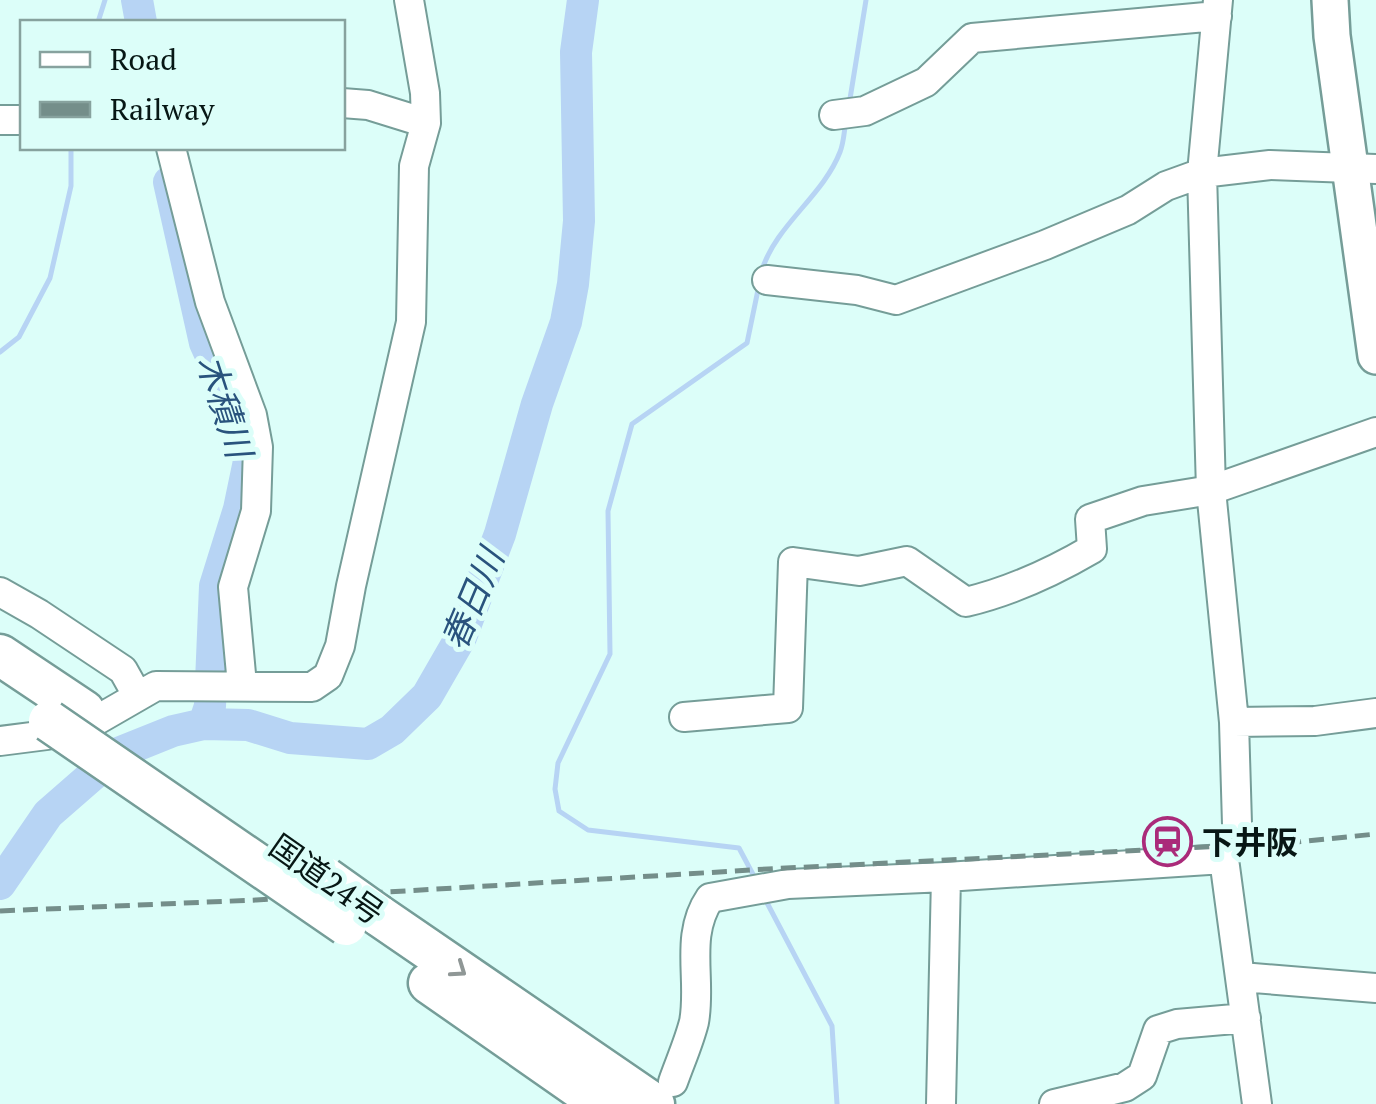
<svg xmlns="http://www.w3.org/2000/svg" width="1376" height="1104" font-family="'PT Serif','Noto Sans JP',serif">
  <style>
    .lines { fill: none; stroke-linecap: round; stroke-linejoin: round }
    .stream { stroke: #b7d4f4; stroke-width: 5 }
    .river { stroke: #b7d4f4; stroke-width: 32 }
    .minor-casing { stroke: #759d98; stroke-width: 32 }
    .major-casing { stroke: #759d98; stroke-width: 40 }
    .highway-casing { stroke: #759d98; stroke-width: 45 }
    .minor { stroke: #fff; stroke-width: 28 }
    .major { stroke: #fff; stroke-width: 35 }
    .highway { stroke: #fff; stroke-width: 40 }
    .rail { stroke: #748e8a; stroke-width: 5; stroke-dasharray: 15 8; stroke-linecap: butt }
    .highway-bridge-casing { stroke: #759d98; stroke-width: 45; stroke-linecap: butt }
    .highway-bridge { stroke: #fff; stroke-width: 40 }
    .oneway { stroke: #8f9796 }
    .labels { text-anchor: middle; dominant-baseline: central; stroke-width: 10; stroke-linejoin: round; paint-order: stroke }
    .poi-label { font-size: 32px; font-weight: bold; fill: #071715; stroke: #dcfef9; text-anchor: start }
    .street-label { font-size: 32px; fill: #071715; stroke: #dcfef9 }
    .water-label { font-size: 35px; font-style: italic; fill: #29537d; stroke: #dcfef9 }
  </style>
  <rect width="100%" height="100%" fill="#dcfef9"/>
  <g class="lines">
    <path class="stream" d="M98 22 105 0
      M849 105 866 0
      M762 270C776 225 823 196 840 152 844 142 844 131 846 121
      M0 352 19 337 50 278 71 186V148
      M756 880 739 848 588 830 559 811 555 789 558 763 610 654 608 511 632 424 747 343 759 285
      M765 899 832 1026 837 1104"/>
    <path class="river" d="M137 0 141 22
      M169 182 205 343 235 409 249 461 239 509 215 586 210 706 204 724
      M0 884 48 814 118 753 173 731 204 724 248 725 290 738 368 744 392 730 427 696 461 637 500 534 537 404 566 322 573 284 579 221 576 52 583 0"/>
    <defs>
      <path id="minor" d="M1218 0 1202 173 1211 490 1234 722 1237 824
        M342 103 368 105 426 123
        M834 115 865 111 926 82 972 38 1217 16
        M0 120H22
        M171 148 210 302 252 415 258 447 256 511 233 587 242 685
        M767 280 857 290 896 300 1045 245 1128 210 1166 186 1202 173 1270 165 1376 169
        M0 592 39 614 123 670 137 695
        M684 717 788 708 793 562 859 571 907 561 966 602C1012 591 1051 573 1092 549L1090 519 1143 501 1211 490 1376 432
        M1234 722 1315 721 1376 713
        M0 741 47 735 97 720 156 686 312 687 328 676 340 646 351 586 411 322 414 166 426 123 425 93 409 0
        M1241 977 1376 988
        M673 1082C680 1062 689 1042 694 1022 702 980 684 936 710 898L788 884 946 877 1224 859 1257 1104
        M941 1104 946 877
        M1054 1104 1125 1087 1142 1076 1158 1030 1177 1024 1246 1018"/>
      <path id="major" d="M1330 0 1332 36 1376 356"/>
      <path id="highway" d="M0 655 84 711
        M378 915 654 1104
        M429 983 602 1104"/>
    </defs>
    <use href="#minor" class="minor-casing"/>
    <use href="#major" class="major-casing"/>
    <use href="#highway" class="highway-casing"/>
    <use href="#minor" class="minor"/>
    <use href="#major" class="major"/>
    <use href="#highway" class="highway"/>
    <path class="rail" d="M0 911 256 900 768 869 1286 843 1376 834"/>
    <defs>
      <path id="highway-bridge" d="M49 721 346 925
        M326 878 378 915"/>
    </defs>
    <use href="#highway-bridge" class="highway-bridge-casing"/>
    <use href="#highway-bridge" class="highway-bridge"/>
  </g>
  <defs><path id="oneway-chevron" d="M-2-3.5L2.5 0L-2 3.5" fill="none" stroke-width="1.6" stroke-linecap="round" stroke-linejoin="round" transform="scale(2.5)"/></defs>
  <use class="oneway" href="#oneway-chevron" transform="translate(459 970) rotate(35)"/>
  <defs>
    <symbol id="station-ring" viewBox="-11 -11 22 22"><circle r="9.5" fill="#dcfef9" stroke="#aa2b7a" stroke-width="1.5"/><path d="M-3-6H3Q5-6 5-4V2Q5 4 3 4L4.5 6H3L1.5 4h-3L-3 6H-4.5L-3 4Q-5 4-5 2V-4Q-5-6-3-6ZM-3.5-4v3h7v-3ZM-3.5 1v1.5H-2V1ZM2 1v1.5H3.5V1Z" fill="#aa2b7a"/></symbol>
  </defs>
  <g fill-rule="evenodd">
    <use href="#station-ring" x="1140" y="814" width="55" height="55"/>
  </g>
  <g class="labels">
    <g class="poi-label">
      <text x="1202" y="842">下井阪</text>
    </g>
    <g class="street-label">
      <text transform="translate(327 879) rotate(35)">国道24号</text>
    </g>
    <g class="water-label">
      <text transform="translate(225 406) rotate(72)">木積川</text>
      <text transform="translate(472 599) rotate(-67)">春日川</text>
    </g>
  </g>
  <rect x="20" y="20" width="325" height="130" fill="#dcfef9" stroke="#87a29e" stroke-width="2.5"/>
  <rect x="40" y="52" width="50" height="15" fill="#ffffff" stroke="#87a29e" stroke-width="2.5"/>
  <text x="110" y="70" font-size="30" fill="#071715">Road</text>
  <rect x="40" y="102" width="50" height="15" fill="#748e8a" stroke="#87a29e" stroke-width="2.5"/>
  <text x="110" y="120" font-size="30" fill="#071715">Railway</text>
</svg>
